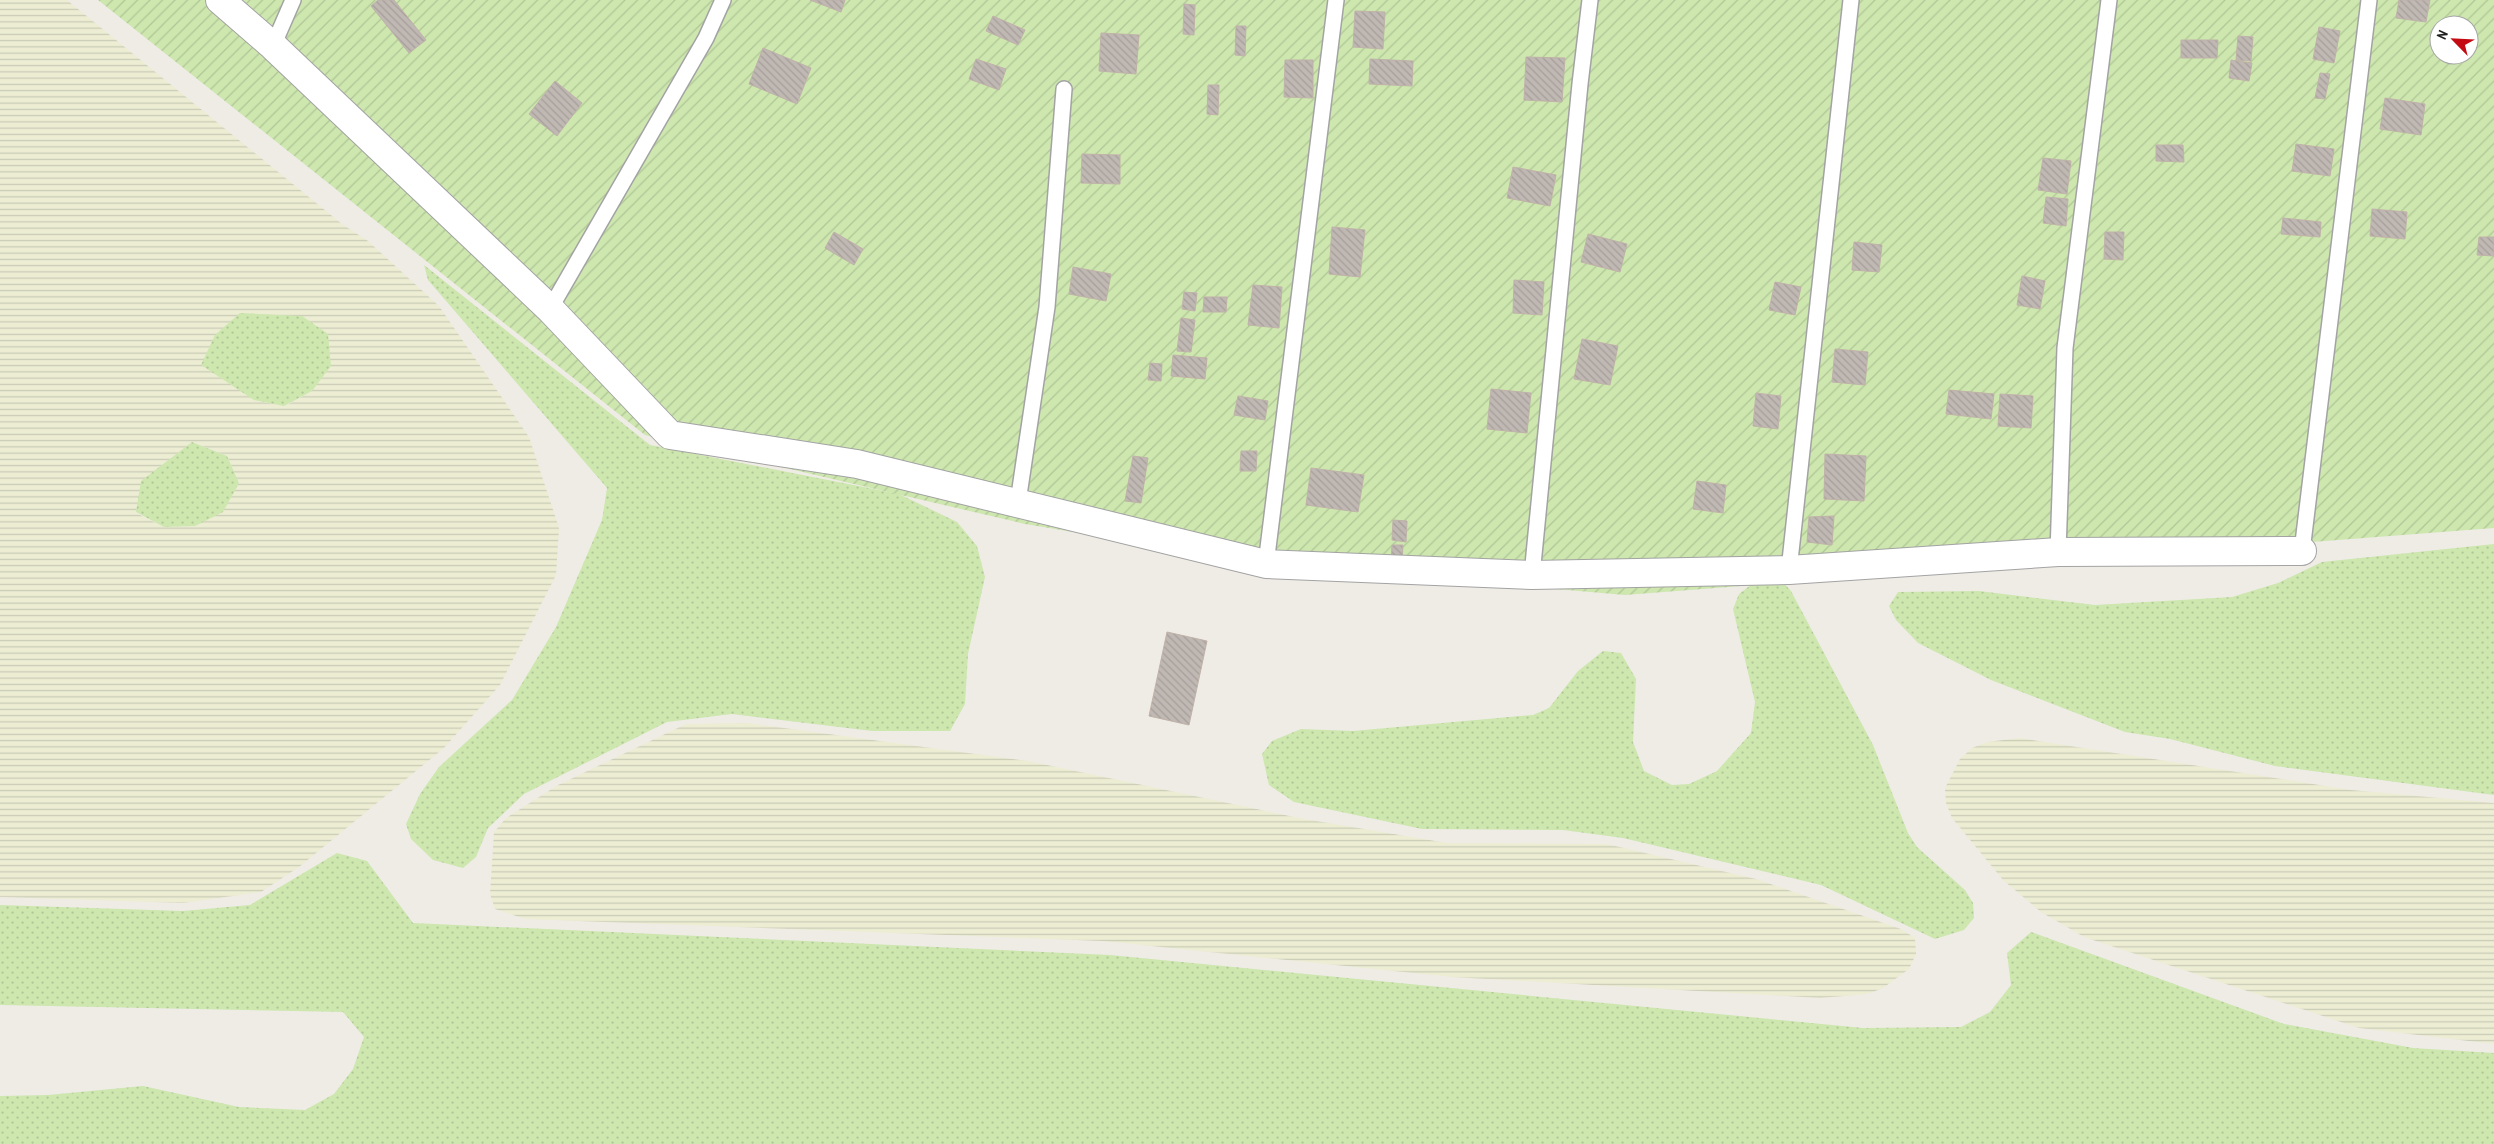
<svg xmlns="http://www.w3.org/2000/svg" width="2494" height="1144" font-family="'Archivo Narrow',sans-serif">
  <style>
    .farmland { fill: url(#farmland-rules); fill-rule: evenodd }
    .grass { fill: url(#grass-dots) }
    .garden { fill: url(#garden-furrows); fill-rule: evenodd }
    .building { fill: url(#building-back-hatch); stroke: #c0b2a9 }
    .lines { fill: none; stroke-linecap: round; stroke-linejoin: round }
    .service-casing { stroke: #a3a3a3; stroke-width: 18 }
    .minor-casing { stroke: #a3a3a3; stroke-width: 30 }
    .service { stroke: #fff; stroke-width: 15 }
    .minor { stroke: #fff; stroke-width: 28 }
  </style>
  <defs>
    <pattern id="farmland-rules" width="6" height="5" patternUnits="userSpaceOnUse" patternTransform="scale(1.25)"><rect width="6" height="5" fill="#ecedd3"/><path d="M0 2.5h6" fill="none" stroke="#cacbb5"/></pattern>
    <pattern id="grass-dots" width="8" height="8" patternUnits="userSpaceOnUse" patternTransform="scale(1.25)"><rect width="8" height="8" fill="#cde7af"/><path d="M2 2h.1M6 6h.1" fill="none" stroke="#b0c696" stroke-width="1.8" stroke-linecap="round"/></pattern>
    <pattern id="garden-furrows" width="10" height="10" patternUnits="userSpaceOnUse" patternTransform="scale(1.25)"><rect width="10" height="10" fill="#cde7af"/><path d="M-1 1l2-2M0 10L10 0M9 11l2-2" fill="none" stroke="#b0c696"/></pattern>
    <pattern id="building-back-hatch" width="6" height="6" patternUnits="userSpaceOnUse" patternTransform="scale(1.25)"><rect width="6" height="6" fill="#c0b8b3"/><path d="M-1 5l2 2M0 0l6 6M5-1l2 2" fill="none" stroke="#a59e9a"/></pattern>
  </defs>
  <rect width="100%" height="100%" fill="#efece6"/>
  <path class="farmland" d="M0 0H67L342 224 368 241 439 306 529 437 559 528 556 575 500 685 444 748 299 867 261 892 183 903 0 897ZM312 391 285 406 254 400ZM192 442 227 456 239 483 195 526 164 527 136 513Z
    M747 723 1028 761 1299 818 1447 843 1607 844 1756 879 1901 929 1915 938 1916 954 1909 969 1883 988 1868 994 1820 998 1452 977 1103 941 525 919 495 909 490 894 494 832 506 818 558 785 686 724Z
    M2020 738 2351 790 2494 803V1044L2359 1028 2084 937 2041 912 2003 880 1952 818 1946 803 1945 788 1960 759 1972 748 1987 742Z"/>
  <path class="grass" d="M424 265 650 445 899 494 957 522 977 546 985 577 968 654 965 704 950 731H872L732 714 667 722 524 794 488 828 476 857 463 868 433 860 411 839 406 824 420 794 439 767 512 700 556 627 602 520 607 488 428 280Z
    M240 313 302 316 328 334 331 366 312 391 284 406 254 400 201 365 215 335Z
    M192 442 227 456 239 483 223 512 195 526 164 527 136 512 141 481Z
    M2494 544V795L2275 766 2170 739 2125 732 1991 680 1918 643 1896 620 1889 606 1898 592 1979 591 2095 605 2232 597 2278 583 2322 562Z
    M1765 574 1780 579 1791 591 1873 745 1908 833 1917 847 1965 890 1973 903 1974 918 1964 930 1935 939 1821 885 1623 838 1563 830 1422 829 1294 802 1269 785 1262 754 1272 741 1301 729 1353 731 1533 715 1549 708 1578 671 1603 651 1621 653 1636 679 1633 742 1644 771 1672 785 1689 784 1717 771 1751 733 1755 702 1733 609 1739 594Z
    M337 853 367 861 413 923 1110 955 1863 1028 1961 1027 1990 1012 2011 985 2007 953 2031 932 2284 1024 2413 1048 2494 1053V1144H0V1096L48 1095 143 1086 239 1107 305 1110 334 1094 353 1069 364 1037 343 1012 0 1005V905L183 911 250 905Z"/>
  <path class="garden" d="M98 0H2494V528L1625 595 1266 564 1025 524 645 435ZM2439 25H2469V55H2439Z"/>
  <path class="building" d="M378 0H394L426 40 409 53 371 6Z
    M810 0H845L841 12Z
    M2399 0H2430L2426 22 2396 18Z
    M1184 4 1195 5 1194 35 1183 34Z
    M1355 11 1385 12 1383 49 1353 47Z
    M993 16 1025 30 1018 45 986 31Z
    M1236 26H1246L1245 56 1235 55Z
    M2319 27 2340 31 2334 63 2313 59Z
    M1101 33 1139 35 1136 74 1099 71Z
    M2238 36 2253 37 2251 61 2236 60Z
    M2181 40H2218L2217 58H2181Z
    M763 48 811 68 797 104 749 84Z
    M1526 57 1565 58 1562 102 1524 100Z
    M976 59 1006 69 999 90 969 79Z
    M1370 59 1413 61 1412 86 1369 84Z
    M1285 60H1313V98L1284 97Z
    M2231 60 2252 63 2249 81 2229 78Z
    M2320 73 2330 74 2325 99 2315 98Z
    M555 81 582 103 557 136 529 114Z
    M1208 85H1219L1218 115 1207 114Z
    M2385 98 2425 104 2421 135 2380 129Z
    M2296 144 2334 149 2330 176 2292 171Z
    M2156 145H2183L2184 162 2156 161Z
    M1082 154 1120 155V184L1081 183Z
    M2043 158 2071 161 2067 194 2038 190Z
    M1513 167 1556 175 1550 206 1507 198Z
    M2046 197 2068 199 2066 226 2043 223Z
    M2372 209 2407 212 2405 239 2370 236Z
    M2283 218 2321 222 2320 237 2281 234Z
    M1332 227 1365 230 1360 277 1329 274Z
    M834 232 863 249 854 265 825 248Z
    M2105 232H2124L2123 260 2104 259Z
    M1588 234 1627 244 1620 272 1581 262Z
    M2479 237H2494V256L2477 255Z
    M1854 242 1882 245 1879 272 1852 270Z
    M1073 267 1111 274 1106 301 1069 294Z
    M2022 276 2045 281 2040 309 2017 305Z
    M1514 280 1544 282 1542 315 1513 313Z
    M1775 282 1801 287 1795 315 1769 310Z
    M1253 285 1282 287 1279 328 1248 325Z
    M1184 292 1197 293 1195 311 1182 309Z
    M1204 297H1227L1226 312H1203Z
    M1181 318 1195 320 1191 352 1177 351Z
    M1582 339 1618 346 1610 385 1574 379Z
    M1835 349 1868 352 1865 385 1832 382Z
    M1173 355 1207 358 1205 379 1171 376Z
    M1150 363 1162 364 1161 381 1148 380Z
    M1491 389 1531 393 1527 433 1487 429Z
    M1949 390 1994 394 1991 419 1946 414Z
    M1756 393 1781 396 1778 429 1753 426Z
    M2000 394 2033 396 2031 428 1998 426Z
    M1238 396 1268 401 1265 420 1234 415Z
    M1241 451H1257L1256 471H1240Z
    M1825 454 1866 456 1864 501 1824 499Z
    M1133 456 1148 458 1141 503 1125 501Z
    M1311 468 1364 475 1358 512 1306 505Z
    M1697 481 1726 485 1723 513 1693 509Z
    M1834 516 1832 545 1807 542 1809 517Z
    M1393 520 1407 521 1406 542 1392 540Z
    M1392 545H1403L1402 561 1391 560Z
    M1167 632 1207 641 1189 725 1149 716Z"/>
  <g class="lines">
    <defs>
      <path id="service" d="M273 46 293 0
        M550 309 706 38 723 0
        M1018 502 1047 307 1064 89
        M2302 551 2369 0
        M2058 552 2065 348 2109 0
        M1266 564 1336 0
        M1789 570 1851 0
        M1532 575 1580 84 1590 0"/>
      <path id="minor" d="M220 0 273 46 550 309 670 435 857 464 1266 564 1532 575 1789 570 2058 552 2302 551"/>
    </defs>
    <use href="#service" class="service-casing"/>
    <use href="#minor" class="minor-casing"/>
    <use href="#service" class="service"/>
    <use href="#minor" class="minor"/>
  </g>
  <g transform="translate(2454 40) rotate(294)"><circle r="24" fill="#ffffff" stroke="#a5a5a5"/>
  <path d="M0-4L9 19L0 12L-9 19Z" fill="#c40b13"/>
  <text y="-8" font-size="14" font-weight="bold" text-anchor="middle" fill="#1f1f1f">N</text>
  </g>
</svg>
